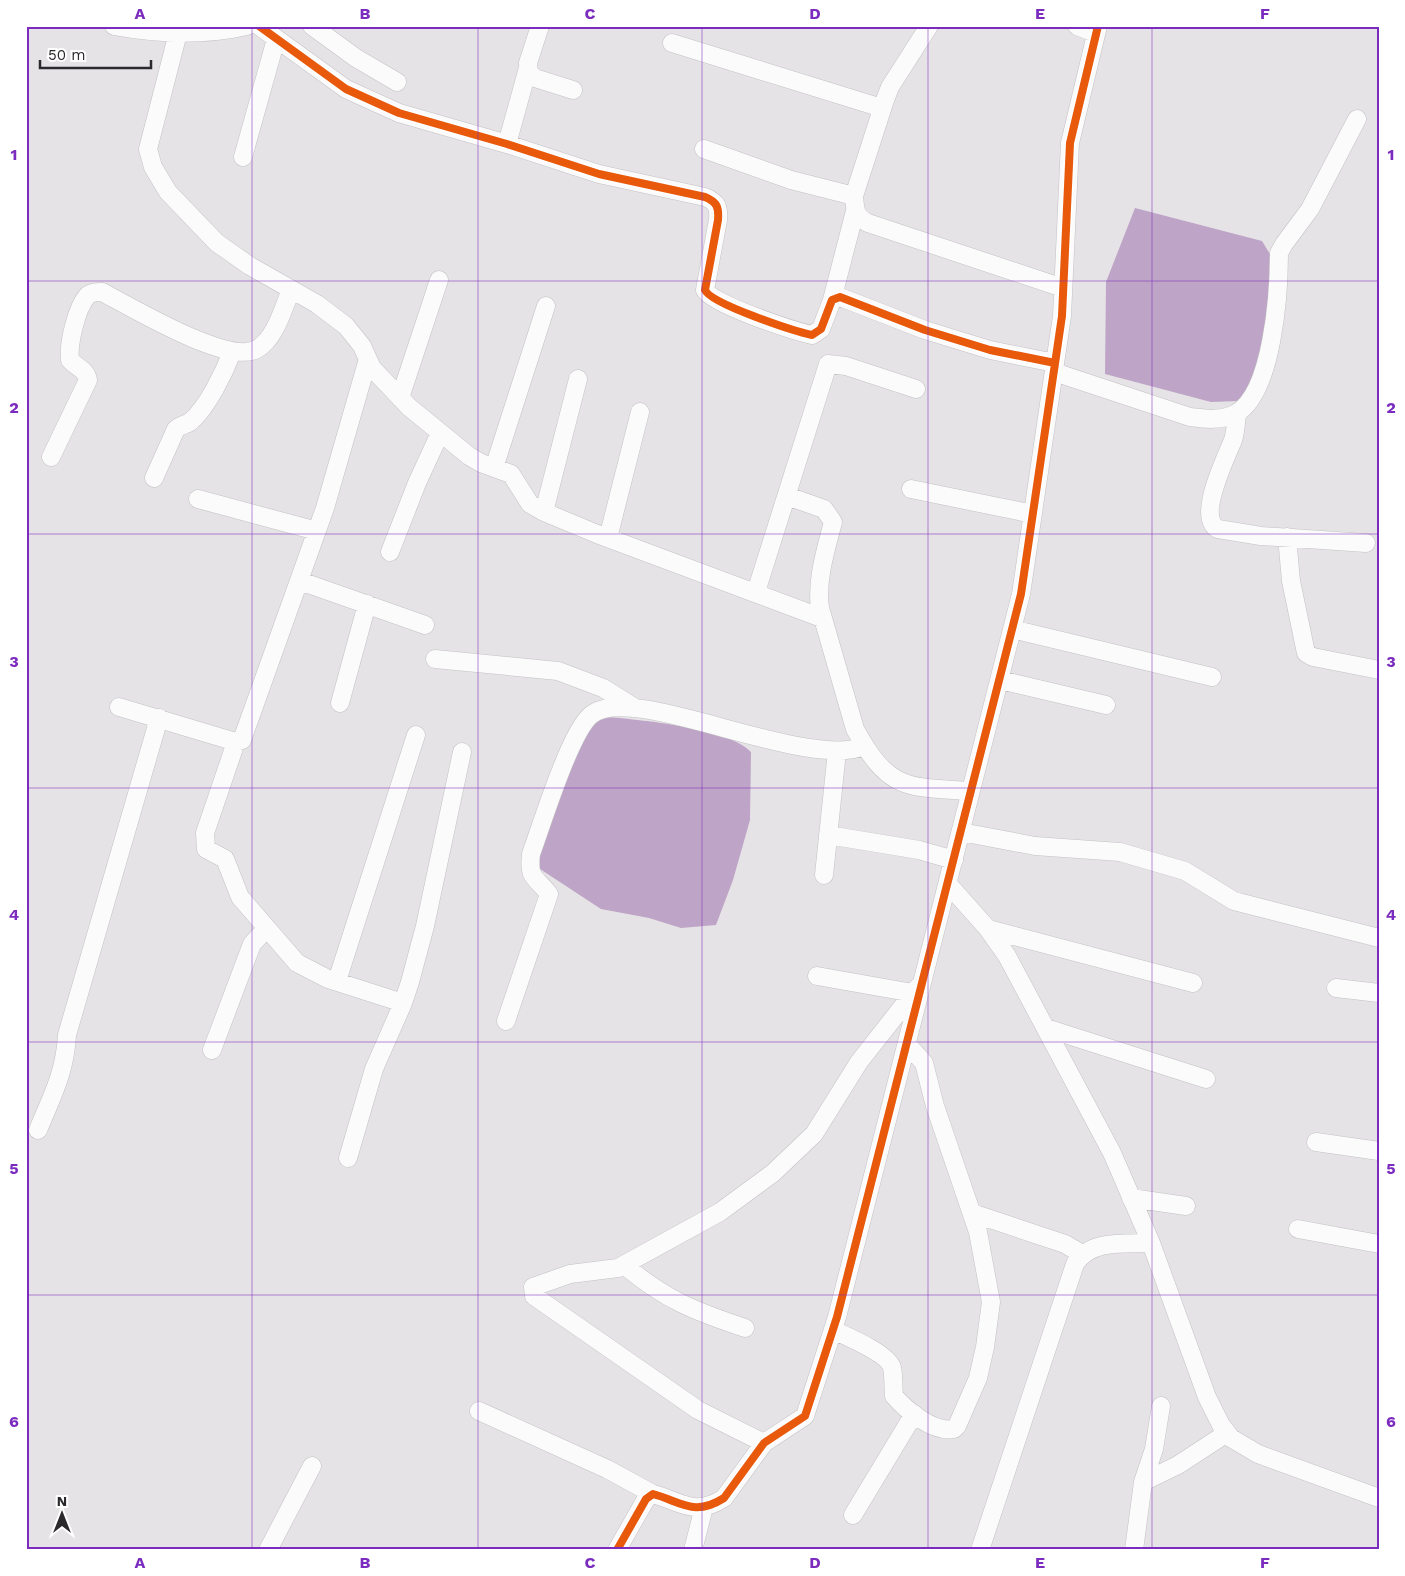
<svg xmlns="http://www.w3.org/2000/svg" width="1405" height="1576" font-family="'Work Sans',sans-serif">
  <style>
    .water { fill: #bea4c6 }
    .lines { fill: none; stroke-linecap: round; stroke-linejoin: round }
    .minor-casing { stroke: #c3c1c4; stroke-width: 19 }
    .minor { stroke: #fbfbfb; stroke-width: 18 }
    .cycleway-casing { stroke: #fff; stroke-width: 11 }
    .cycleway { stroke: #e8590c; stroke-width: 8 }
    .grid { fill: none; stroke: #7b2cbf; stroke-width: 1; stroke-opacity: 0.55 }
    .neatline { fill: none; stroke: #7b2cbf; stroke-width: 2 }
    .grid-label { font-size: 16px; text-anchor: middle; font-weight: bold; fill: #7b2cbf }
  </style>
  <rect width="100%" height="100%" fill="#e6e3e7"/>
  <path class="water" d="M1135 208 1262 241 1276 264 1261 365 1240 401 1211 402 1105 374 1106 282Z
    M597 716C631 719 729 727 751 752L750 820 733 880 716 925 681 928 649 918 601 909 540 869 539 847 546 828 559 801 574 756Z"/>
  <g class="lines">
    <defs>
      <path id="minor" d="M114 26C157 34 203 36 247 26
        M259 26 346 89 399 113 507 144 599 174 705 197C717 202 719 207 718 220L705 290C711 304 794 331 812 335L821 329 832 300 840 297 925 330 990 350 1055 363
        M312 26 356 58 397 82
        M540 26 528 63 529 73 535 78 573 90
        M929 26 890 87 885 100 854 196C855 209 855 217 868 223L1063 288
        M1077 26 1095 33
        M178 33 148 149 153 167 168 192 217 243 250 266 317 304 346 326 362 346 372 368 409 407 469 456 481 463 511 474 530 504 544 512 597 534 822 618
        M672 43 882 108
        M507 144 528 68
        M704 149 791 180 854 196
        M243 157 276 39
        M832 300 855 211
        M1054 372 1190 417C1205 419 1220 421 1235 414 1273 394 1279 292 1279 253L1284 244 1310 209 1357 119
        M400 398 439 280
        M1237 413C1236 422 1236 431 1233 440 1226 458 1196 517 1218 529L1261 536 1366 543
        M51 457 88 380C86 369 77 368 70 360 68 345 76 309 87 296 91 292 96 292 102 292 131 307 229 366 257 349 276 338 283 308 291 290
        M494 468 546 306
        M154 478 176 429C180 425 185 425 190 422 207 408 224 373 232 352
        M911 489 1033 514
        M787 496 824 509 833 522C826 549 816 580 820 608L855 729C889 791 906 787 971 791
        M198 499 317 531
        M544 512 578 379
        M1287 537 1291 581 1306 653 1313 657 1379 670
        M608 538 640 412
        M390 552 417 483 440 433
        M300 581 425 625
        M756 592 828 364 846 366 916 389
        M1012 629 1212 677
        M435 659 558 671 603 688 635 708
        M1000 680 1106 705
        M340 703 367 604
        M119 707 236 742 242 740 325 508 368 359
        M236 742 205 833 206 849 225 859 240 897 297 963 328 979 403 1003
        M961 832 1035 846 1120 852 1185 871 1234 901 1379 938
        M828 835 919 850 954 860
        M824 875 837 751
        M948 884 988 929 1007 956 1112 1153 1151 1243 1207 1397 1221 1425 1231 1438 1258 1454 1379 1498
        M988 929 1193 983
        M817 976 913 993
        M337 981 416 735
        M1336 988 1379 993
        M506 1021 549 894C535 876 528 879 531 854 542 824 570 732 591 715 632 681 804 771 865 746
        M1046 1028 1206 1079
        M212 1050 252 944 267 928
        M38 1130C52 1096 65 1073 67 1035L159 718
        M1316 1142 1379 1151
        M348 1158 374 1069 403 1003 410 982 425 926 462 752
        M1131 1198 1186 1206
        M972 1213 1065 1244 1082 1254
        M1298 1229 1379 1244
        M624 1265C666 1300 694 1311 745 1328
        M833 1330C846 1336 889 1354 892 1368 894 1376 893 1387 894 1396 906 1410 933 1433 954 1429L957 1426 978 1378 985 1347 991 1302 978 1232 935 1106 924 1063 907 1044
        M479 1411 607 1469 653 1494
        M764 1443 698 1410 534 1296 533 1287 570 1274 618 1268 720 1212 773 1173 814 1134 859 1062 918 987
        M1143 1482 1178 1465 1227 1433
        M853 1515 914 1414
        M268 1550 312 1466
        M617 1550 646 1499 653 1494C682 1502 694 1517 724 1498L764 1443 805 1416 837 1317 1021 594 1062 316 1070 143 1098 26
        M693 1550 704 1507
        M980 1550 1075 1264C1091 1239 1124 1244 1151 1243
        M1134 1550 1143 1482 1154 1449 1161 1406"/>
    </defs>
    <use href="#minor" class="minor-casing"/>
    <use href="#minor" class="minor"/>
    <defs>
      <path id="cycleway" d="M259 26 346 89 399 113 507 144 599 174 705 197C717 202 719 207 718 220L705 290C711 304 794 331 812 335L821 329 832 300 840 297 925 330 990 350 1055 363
        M617 1550 646 1499 653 1494C682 1502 694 1517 724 1498L764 1443 805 1416 837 1317 1021 594 1062 316 1070 143 1098 26"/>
    </defs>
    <use href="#cycleway" class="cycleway-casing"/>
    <use href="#cycleway" class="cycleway"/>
  </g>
  <path class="grid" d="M252 26V1550M478 26V1550M702 26V1550M928 26V1550M1152 26V1550M26 281H1379M26 534H1379M26 788H1379M26 1042H1379M26 1295H1379"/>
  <rect width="1405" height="1576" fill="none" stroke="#ffffff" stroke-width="55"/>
  <g transform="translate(62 1514)" stroke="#ffffff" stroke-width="4" paint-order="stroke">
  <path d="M0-4L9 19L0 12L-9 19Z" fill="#2b292c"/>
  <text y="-8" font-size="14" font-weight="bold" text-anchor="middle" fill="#2b292c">N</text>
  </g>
  <path d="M40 60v8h111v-8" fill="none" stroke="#2b292c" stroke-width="2.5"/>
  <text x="48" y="60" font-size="15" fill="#2b292c" stroke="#ffffff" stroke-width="4" paint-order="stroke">50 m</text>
  <rect x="28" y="28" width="1350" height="1520" class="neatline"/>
  <g class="grid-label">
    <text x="140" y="19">A</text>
    <text x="365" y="19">B</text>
    <text x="590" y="19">C</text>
    <text x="815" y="19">D</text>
    <text x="1040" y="19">E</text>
    <text x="1265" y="19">F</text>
    <text x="14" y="160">1</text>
    <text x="1391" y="160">1</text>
    <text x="14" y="413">2</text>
    <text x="1391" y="413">2</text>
    <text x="14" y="667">3</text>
    <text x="1391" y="667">3</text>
    <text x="14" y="920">4</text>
    <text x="1391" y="920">4</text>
    <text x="14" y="1174">5</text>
    <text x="1391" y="1174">5</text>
    <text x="14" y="1427">6</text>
    <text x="1391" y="1427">6</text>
    <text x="140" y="1568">A</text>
    <text x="365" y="1568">B</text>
    <text x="590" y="1568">C</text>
    <text x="815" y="1568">D</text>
    <text x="1040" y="1568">E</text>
    <text x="1265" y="1568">F</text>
  </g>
</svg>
